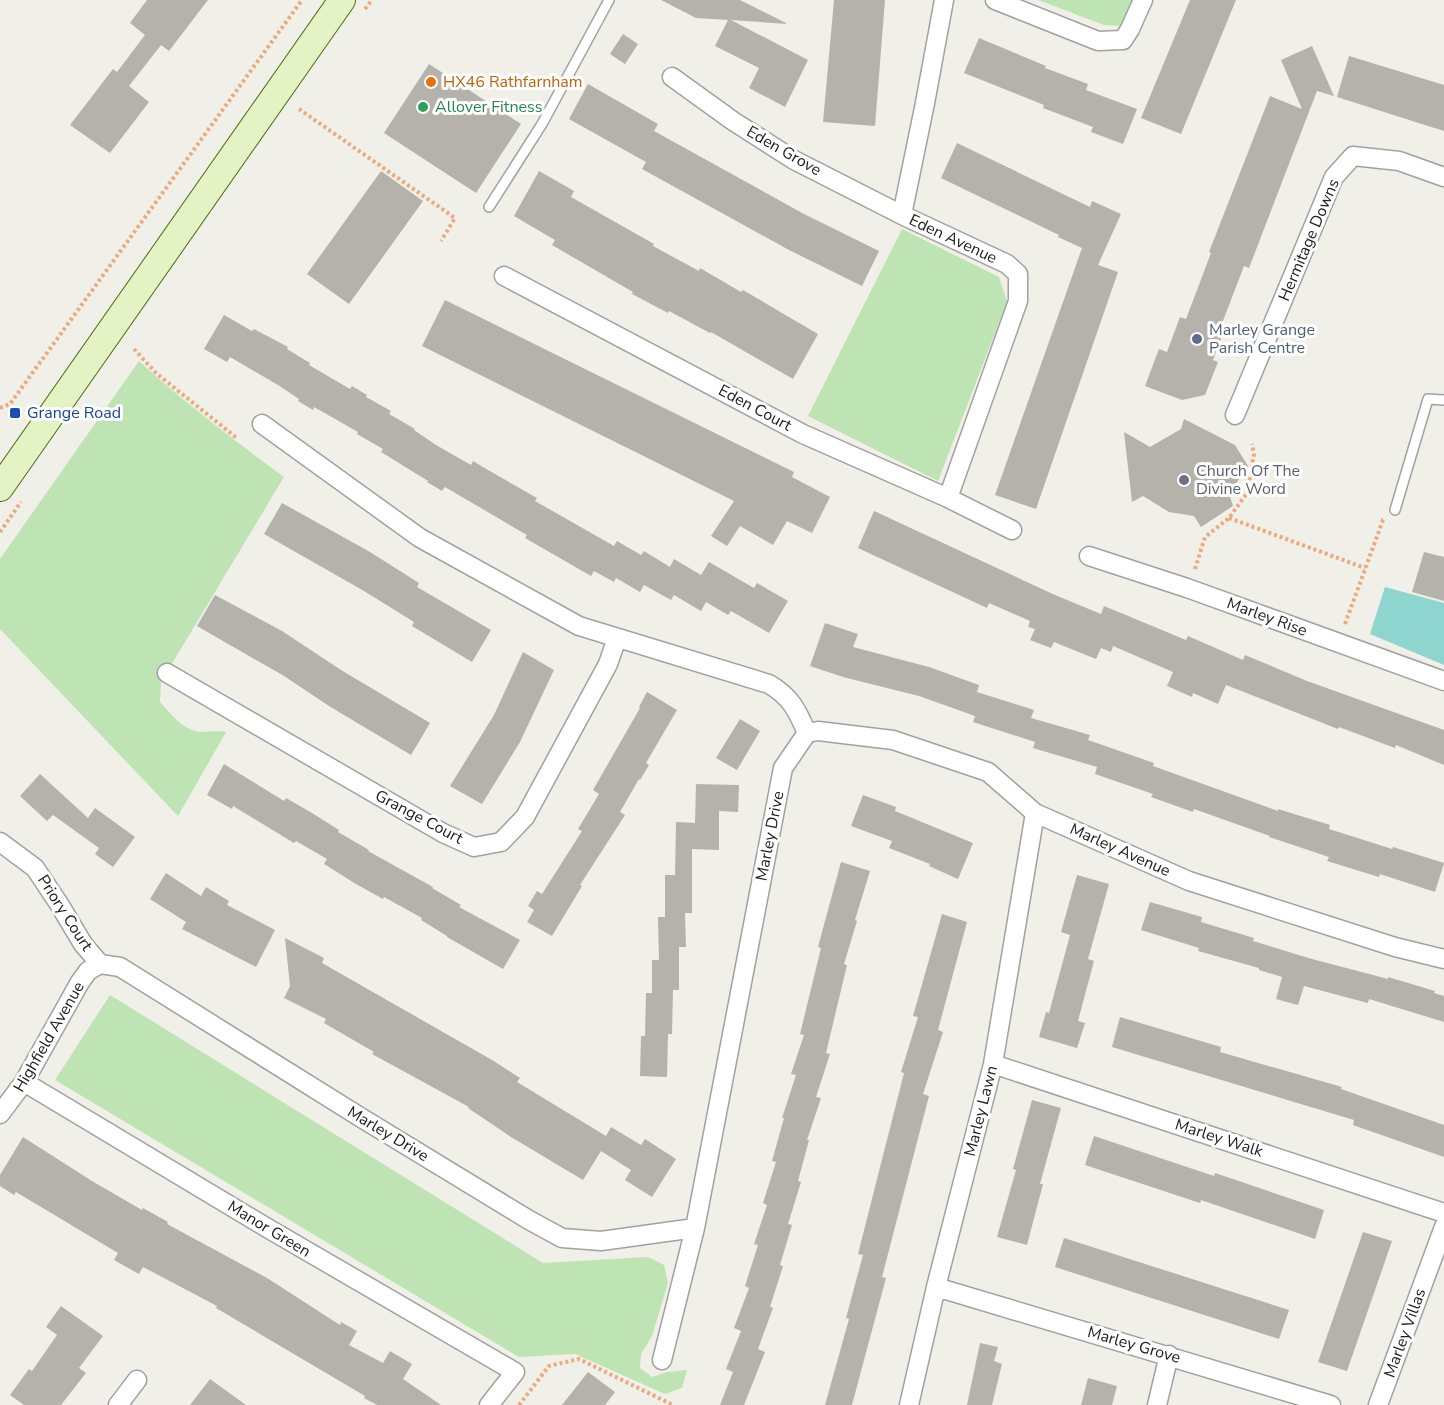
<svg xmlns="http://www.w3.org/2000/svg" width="1444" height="1405" font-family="'Nunito Sans',sans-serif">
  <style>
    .grass { fill: #bee4b4 }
    .pitch { fill: #8fd5cf }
    .building { fill: #b5b2ab }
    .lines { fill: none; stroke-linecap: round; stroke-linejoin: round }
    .lane-casing { stroke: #a1a1a1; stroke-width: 12 }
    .street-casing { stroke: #a1a1a1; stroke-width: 21 }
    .secondary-casing { stroke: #496d12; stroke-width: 28 }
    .path { stroke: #eaa97e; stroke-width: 4; stroke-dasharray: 3 3; stroke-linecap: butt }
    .lane { stroke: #fff; stroke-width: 9 }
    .street { stroke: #fff; stroke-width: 18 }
    .secondary { stroke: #e3f3c3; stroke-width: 26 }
    .food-dot { fill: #e8710a; stroke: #fff; stroke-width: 2 }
    .leisure-dot { fill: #2e9e5b; stroke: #fff; stroke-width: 2 }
    .service-dot { fill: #5c6f8a; stroke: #fff; stroke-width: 2 }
    .transit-dot { fill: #1a4fb4; stroke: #fff; stroke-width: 2 }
    .worship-dot { fill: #6b7280; stroke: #fff; stroke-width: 2 }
    .labels { text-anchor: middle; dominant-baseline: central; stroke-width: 6; stroke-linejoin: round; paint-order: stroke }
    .food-label { font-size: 16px; fill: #c56008; stroke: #fff; text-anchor: start }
    .leisure-label { font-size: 16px; fill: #27864d; stroke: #fff; text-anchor: start }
    .street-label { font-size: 16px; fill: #202020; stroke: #fff }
    .service-label { font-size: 16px; fill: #4e5e75; stroke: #fff; text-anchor: start }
    .transit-label { font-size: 16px; fill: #164399; stroke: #fff; text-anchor: start }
    .worship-label { font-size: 16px; fill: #5b616d; stroke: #fff; text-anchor: start }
  </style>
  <rect width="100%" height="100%" fill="#f0efe8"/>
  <path class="grass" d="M1038 0H1134L1124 26 1104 25Z
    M902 229 999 277 1007 302 938 481 808 416Z
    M139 361C185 403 234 440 284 477L161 682 160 702C171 714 183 731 202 732 210 732 217 730 226 732L178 816 0 629V559Z
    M110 995 543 1263 648 1257 664 1265 668 1283 652 1336 641 1354 640 1368 652 1377 667 1372 687 1370 682 1388 665 1394 575 1354 519 1357 55 1080Z"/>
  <path class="pitch" d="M1385 587 1444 603V665L1370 634Z"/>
  <path class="building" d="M147 0H208L169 51 161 45 129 86 149 102 110 153 70 125 113 69 117 72 145 35 130 23Z
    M661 0H740L788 24 731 20 808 60 785 107 749 88 759 68 715 46 728 20 696 18Z
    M834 0H885L875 126 823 122Z
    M1190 0H1236L1181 134 1141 118Z
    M623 34 638 44 625 64 610 54Z
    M979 38 1046 66 1045 68 1088 84 1086 90 1137 109 1123 144 1091 132 1093 127 1043 108 1044 105 964 73Z
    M1312 46 1334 96 1317 91 1249 268 1244 266 1221 326 1225 328 1213 360 1218 362 1205 395 1182 400 1145 386 1159 349 1167 352 1180 317 1186 319 1211 253 1209 252 1270 96 1302 109 1281 60Z
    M1349 56 1444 85V131L1337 97Z
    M429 64 521 124 476 193 384 133Z
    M588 84 658 124 654 131 804 214 879 251 862 286 789 250 642 169 646 162 569 119Z
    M957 143 1090 207 1092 201 1121 214 1098 265 1118 272 1036 509 995 495 1082 248 1058 237 1059 235 941 178Z
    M381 171 423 201 349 304 307 274Z
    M539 171 574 191 571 197 654 244 653 246 699 271 700 268 741 292 743 290 818 334 793 379 711 332 710 333 669 311 668 313 632 294 633 292 552 245 555 240 514 216Z
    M445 300 794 472 792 477 830 497 812 533 787 521 773 545 740 526 727 546 711 536 734 501 422 346Z
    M224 315 252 331 254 329 288 347 287 349 310 363 309 365 350 389 352 386 367 395 366 397 391 411 389 414 415 429 414 430 436 445 471 465 473 461 488 470 537 498 535 501 614 546 617 541 641 555 644 551 670 567 674 559 701 575 709 562 754 588 757 583 788 601 769 633 731 611 728 615 706 602 701 611 674 595 671 600 644 585 640 592 616 578 614 582 594 571 591 576 525 538 527 535 445 487 442 491 427 482 428 481 381 452 383 449 357 434 358 432 314 407 313 410 298 401 299 399 278 385 230 357 227 362 204 349Z
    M1184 419 1235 445 1248 466 1229 494 1233 506 1201 527 1194 516 1169 512 1143 496 1132 502 1124 432 1150 447 1181 429Z
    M282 503 370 552 419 583 417 587 491 630 472 662 412 626 414 622 364 591 264 534Z
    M874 511 1055 595 1101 614 1104 606 1186 640 1188 636 1243 660 1245 655 1307 681 1444 730V765L1396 745 1395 748 1339 727 1338 729 1226 685 1218 704 1193 693 1192 697 1167 686 1173 672 1113 646 1111 652 1101 648 1096 659 1054 642 1051 648 1030 640 1035 629 1028 627 1030 621 989 603 987 608 858 548Z
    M1424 552 1444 557V601L1412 592Z
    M215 595 282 631 341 670 430 723 411 755 329 706 284 676 197 626Z
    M825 623 858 634 853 647 929 667 979 685 977 692 1034 710 1031 718 1090 735 1088 740 1154 763 1153 766 1278 811V809L1330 825 1329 829 1392 849 1393 847 1444 863 1435 892 1380 874 1379 877 1327 861 1329 857 1269 837 1270 836 1194 809 1193 812 1151 797 1153 794 1095 774 1097 767 1033 748 1035 742 973 722 975 716 919 696 843 677 810 666Z
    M523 652 554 670 520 742 482 804 450 786 494 715Z
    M647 692 677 710 646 763 649 765 640 780 639 779 620 812 625 815 580 885 582 886 552 936 527 922 534 910 528 906 537 891 542 894 582 831 578 829 599 794 593 790 640 708 639 707Z
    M740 719 760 731 737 770 716 758Z
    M224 764 284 801 286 798 312 813 339 830 338 832 369 850 368 851 433 887 432 888 461 905 459 907 520 940 503 969 447 937V936L421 920 422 918 384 897 383 899 356 884 324 864 327 859 296 841 294 843 233 806 232 809 207 795Z
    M40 774 88 818 95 808 135 837 113 867 95 854 99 848 53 815 47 821 20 796Z
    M696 784 739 785 738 812 719 811V850L692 849V913H685L686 947H679V990H673L672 1034H668L667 1077 640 1076 641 1036H645L646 993H652V960H659L658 917H665V875H675L676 822 695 823Z
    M863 795 896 807 895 811 973 843 958 879 929 866 930 864 889 848 892 841 851 826Z
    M841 862 870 871 855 920 857 921 844 964 847 965 826 1053 830 1054 816 1097 821 1098 807 1140H809L798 1181 801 1182 788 1224 792 1225 780 1265 783 1266 770 1307 773 1308 758 1349 765 1352 744 1405H720L733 1372 726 1369 741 1331 734 1328 749 1288 745 1286 758 1245 754 1244 767 1205 763 1203 776 1162 772 1161 784 1118H782L796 1075 791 1074 804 1035 800 1034 821 948 818 947Z
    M166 873 201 896 206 887 229 901 227 905 275 930 256 967 182 929 186 922 150 899Z
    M1077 875 1109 884 1088 959 1094 961 1078 1021 1085 1023 1077 1048 1039 1037 1046 1012 1049 1013 1070 935 1061 932Z
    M1150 902 1202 917 1201 922 1254 938 1253 941 1312 959 1388 979V977L1435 991 1434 993 1444 996V1022L1369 999 1368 1003 1304 986 1298 1005 1276 999 1282 977 1259 970V968L1198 951 1199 948 1141 930Z
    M942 914 967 922 938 1030 943 1032 923 1094 929 1096 882 1277 886 1278 852 1405H825L849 1319 846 1318 863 1255 858 1254 904 1073 901 1072 918 1017 913 1016Z
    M285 938 324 958 322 963 492 1060 520 1078 517 1082 606 1136 611 1127 641 1145 645 1139 676 1159 652 1197 625 1180 631 1170 601 1151 583 1180 511 1137 468 1108 469 1107 372 1054 374 1052 324 1023 326 1019 284 998 290 986Z
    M1120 1017 1221 1047 1220 1052 1342 1087 1341 1089 1444 1125V1157L1353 1125 1354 1120 1112 1047Z
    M1032 1100 1061 1108 1040 1184H1043L1027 1245 997 1237 1016 1170 1013 1169Z
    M1094 1136 1214 1176 1215 1173 1324 1210 1315 1239 1201 1200 1200 1203 1085 1165Z
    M23 1137 92 1181 142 1210 143 1208 168 1222 167 1224 267 1278 340 1325 341 1322 357 1331 349 1345 383 1363 390 1351 412 1364 403 1379 441 1405H377L364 1398 365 1396 216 1308 217 1306 143 1267 139 1274 114 1260 118 1253 16 1192 14 1195 0 1186V1175Z
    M1363 1232 1392 1241 1347 1371 1318 1362Z
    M1064 1238 1289 1310 1279 1339 1055 1267Z
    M61 1306 103 1336 79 1368 86 1373 61 1405H24L10 1395 29 1369 32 1371 57 1335 46 1327Z
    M980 1343 998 1347 994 1361 1002 1364 992 1405H967Z
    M588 1372 615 1392 605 1405H562Z
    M1088 1378 1117 1386 1112 1405H1081Z
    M210 1379 246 1405H190Z"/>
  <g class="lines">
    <defs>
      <path id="lane" d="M489 207 542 124 609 0
        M1395 510 1428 399 1444 400"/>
      <path id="street" d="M944 0 925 103 902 215 1007 264 1018 274V301L948 498
        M995 0 1098 41 1123 40 1130 29 1143 0
        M672 77 733 121 794 160 902 215
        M504 276 803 434 948 498 1012 530
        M1235 415 1334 177 1353 156 1399 161 1444 177
        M262 424 420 538 579 626 769 684C791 697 797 710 807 733
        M1089 556 1187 588 1444 681
        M167 673 443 833 474 847 501 842 525 817 608 664 617 638
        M807 733 818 731 893 740 988 772 1035 813 1189 881 1395 947 1444 959
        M0 842 35 868 59 904 83 944 100 964
        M100 964 120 967 360 1117 529 1220 562 1238 601 1241 695 1228
        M993 1064 1444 1213
        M24 1082 269 1229 515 1372 489 1405
        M0 1114 24 1082 80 982 88 971 100 964
        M936 1287 1331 1405
        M662 1360 695 1228 783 768 807 733
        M118 1405 137 1380
        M909 1405 936 1287 993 1064 1035 813
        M1157 1405 1169 1355
        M1378 1405 1444 1227"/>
      <path id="secondary" d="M0 488 342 0"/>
    </defs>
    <use href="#lane" class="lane-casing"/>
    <use href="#street" class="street-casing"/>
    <use href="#secondary" class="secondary-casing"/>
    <path class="path" d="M365 9 372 0
      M299 109 455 218 441 241
      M134 349 156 373 238 439
      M0 408 10 404 302 0
      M1229 518 1365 568
      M0 532 21 502
      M1195 569 1205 537 1229 518 1247 493 1254 454 1252 444
      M1345 624 1383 520 1386 519
      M519 1405 549 1366 579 1359 673 1405"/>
    <use href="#lane" class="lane"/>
    <use href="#street" class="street"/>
    <use href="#secondary" class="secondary"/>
  </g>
  <circle class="food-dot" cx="431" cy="82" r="6"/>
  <circle class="leisure-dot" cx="423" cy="107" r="6"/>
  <circle class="service-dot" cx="1197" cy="339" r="6"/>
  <rect class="transit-dot" x="9" y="407" width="12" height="12" rx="3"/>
  <circle class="worship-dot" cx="1184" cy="480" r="6"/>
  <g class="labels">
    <g class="food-label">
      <text x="443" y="82">HX46 Rathfarnham</text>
    </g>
    <g class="leisure-label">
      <text x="435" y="107">Allover Fitness</text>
    </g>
    <g class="street-label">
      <text transform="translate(784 151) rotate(30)">Eden Grove</text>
      <text transform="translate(953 239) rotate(25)">Eden Avenue</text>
      <text transform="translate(1309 240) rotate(-67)">Hermitage Downs</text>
      <text transform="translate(755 408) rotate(28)">Eden Court</text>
      <text transform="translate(1267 617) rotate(20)">Marley Rise</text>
      <text transform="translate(419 817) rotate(28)">Grange Court</text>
      <text transform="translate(770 836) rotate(-79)">Marley Drive</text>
      <text transform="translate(1120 850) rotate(24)">Marley Avenue</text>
      <text transform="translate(65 913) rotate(57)">Priory Court</text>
      <text transform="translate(49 1037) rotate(-60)">Highfield Avenue</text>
      <text transform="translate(981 1111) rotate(-76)">Marley Lawn</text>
      <text transform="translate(388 1134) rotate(31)">Marley Drive</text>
      <text transform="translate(1219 1138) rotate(18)">Marley Walk</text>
      <text transform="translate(269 1229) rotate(31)">Manor Green</text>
      <text transform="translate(1405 1333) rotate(-70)">Marley Villas</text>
      <text transform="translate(1134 1345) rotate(16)">Marley Grove</text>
    </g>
    <g class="service-label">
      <text x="1209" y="330">Marley Grange<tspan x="1209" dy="18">Parish Centre</tspan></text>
    </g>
    <g class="transit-label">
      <text x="27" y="413">Grange Road</text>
    </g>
    <g class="worship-label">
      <text x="1196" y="471">Church Of The<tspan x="1196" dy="18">Divine Word</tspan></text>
    </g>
  </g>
</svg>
